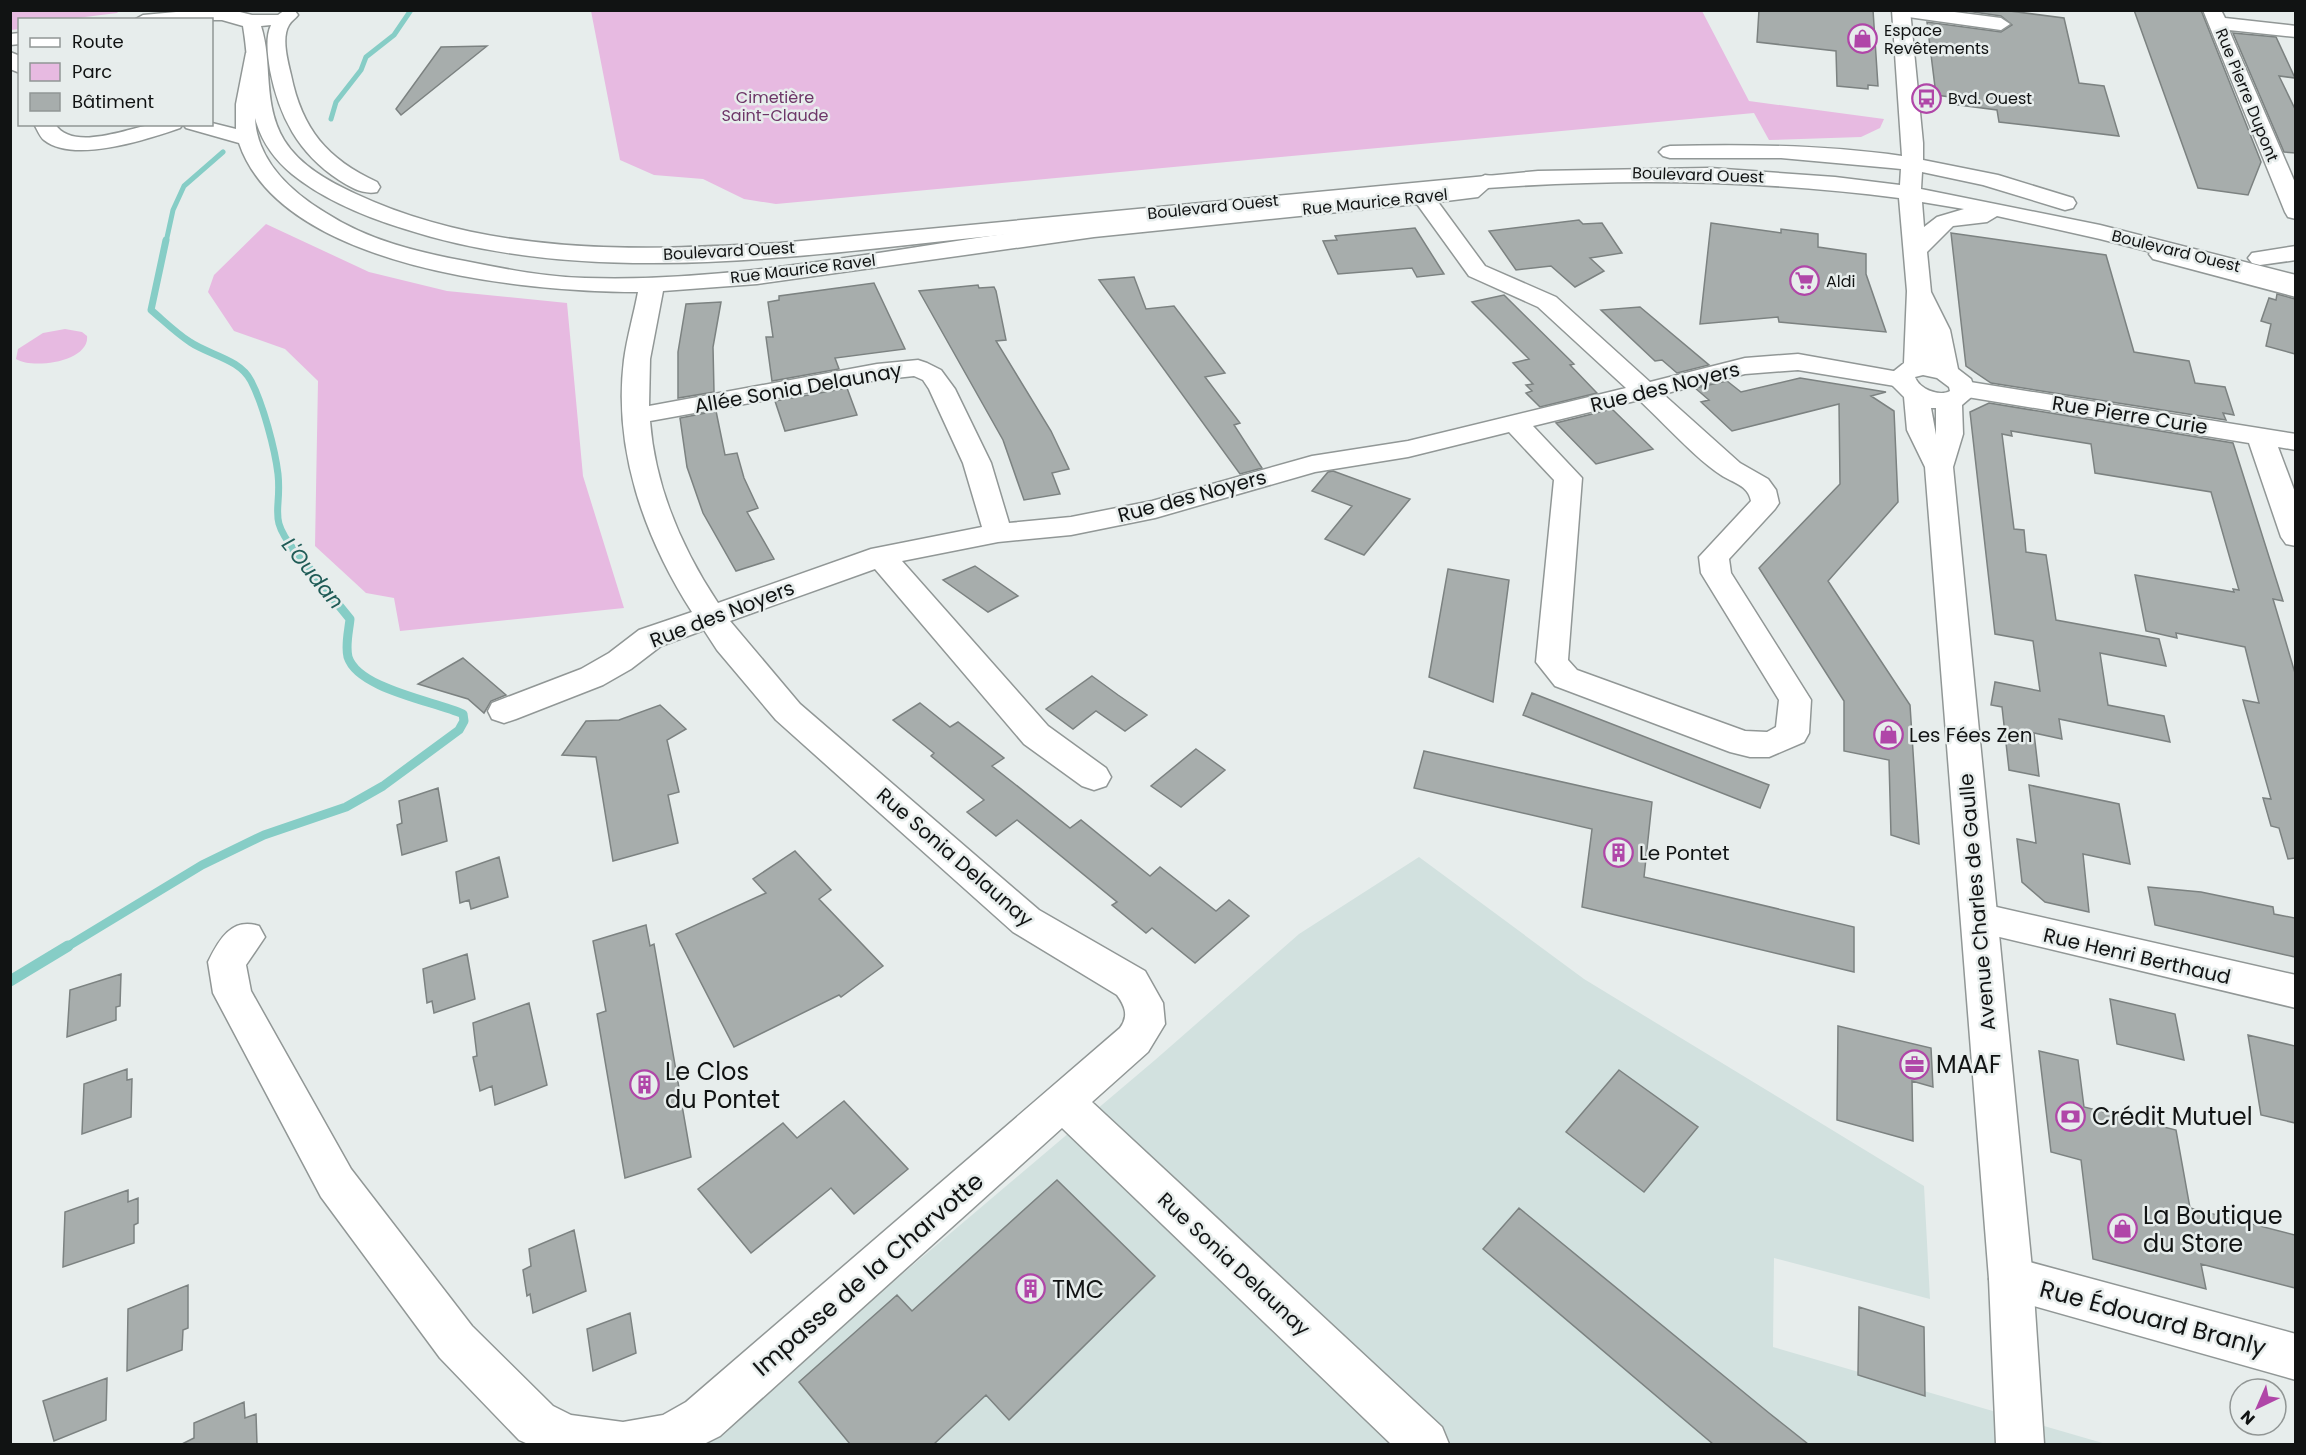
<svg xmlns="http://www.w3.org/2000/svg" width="2306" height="1455" font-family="Poppins,sans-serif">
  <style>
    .built { fill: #d2e1df }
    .green { fill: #e7bae1 }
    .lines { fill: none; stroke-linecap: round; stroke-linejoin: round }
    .stream-far3 { stroke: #86cdc6; stroke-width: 5 }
    .stream-far2 { stroke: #86cdc6; stroke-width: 7 }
    .stream-far1 { stroke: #86cdc6; stroke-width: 9 }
    .stream { stroke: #86cdc6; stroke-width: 11 }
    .building { fill: #a7adac; stroke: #7c8281; stroke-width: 1.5 }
    .minor-casing { stroke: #919796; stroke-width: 3 }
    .major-casing { stroke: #919796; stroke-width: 3 }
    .minor { fill: #fff; fill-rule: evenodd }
    .major { fill: #fff; fill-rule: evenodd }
    .labels { text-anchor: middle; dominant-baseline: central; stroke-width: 5; stroke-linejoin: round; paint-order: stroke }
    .far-poi-label { font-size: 16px; fill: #111313; stroke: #e7edec; text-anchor: start }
    .far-street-label { font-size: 16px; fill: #111313; stroke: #e7edec }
    .far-park-label { font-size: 16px; fill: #6d3668; stroke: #e7edec }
    .street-label { font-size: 20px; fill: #111313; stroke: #e7edec }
    .poi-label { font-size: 20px; fill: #111313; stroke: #e7edec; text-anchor: start }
    .water-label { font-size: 21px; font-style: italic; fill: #1f5b56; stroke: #e7edec }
    .near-poi-label { font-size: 24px; fill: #111313; stroke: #e7edec; text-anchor: start }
    .near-street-label { font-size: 24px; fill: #111313; stroke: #e7edec }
  </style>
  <rect width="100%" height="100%" fill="#e7edec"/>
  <path class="built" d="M1419 857 1584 979 1924 1186 1930 1299 1774 1258 1773 1347 2106 1444H707L704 1442 1155 1060 1299 934Z"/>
  <path class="green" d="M11 10H119V11L117 13 69 19 20 20 19 29 11 30Z
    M591 11H1702L1749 101 1884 119 1880 128 1861 137 1769 140 1754 113 776 204 744 199 703 179 654 175 620 160Z
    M266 224 369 272 447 291 567 303 583 476 624 608 400 631 394 598 366 593 315 546 318 381 285 349 234 331 208 292 214 275Z
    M65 329 82 332 87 336C90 361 33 370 16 359L18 349 43 333Z"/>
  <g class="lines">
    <path class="stream-far3" d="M331 119 336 102 361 70 366 57 394 35 411 10
      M166 242 173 210 184 186 223 152"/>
    <path class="stream-far2" d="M166 240 151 310C164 321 176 333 190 342 209 355 240 359 251 381 263 404 275 449 278 474 282 512 267 516 295 551"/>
    <path class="stream-far1" d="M65 948 202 865 264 835 346 807 383 786 459 730 464 721 463 714C434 701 358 689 348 657 345 645 349 630 350 619L294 550"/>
    <path class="stream" d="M10 981 68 946"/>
  </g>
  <path class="building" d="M1759 10H1873L1878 86 1868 85V89L1837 86 1836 51 1757 42Z
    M1960 10H2002L2064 18 2079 83 2104 86 2119 136 1999 122 1997 110 1951 104 1950 97 1936 95 1927 22 2001 32 2012 25 2001 16Z
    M2134 10H2201L2261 162 2248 195 2198 188Z
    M2233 33 2276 37 2295 78 2279 76 2295 109V153L2284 152Z
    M487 46 401 115 396 109 441 47Z
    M1579 220 1583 224 1602 223 1622 253 1590 258 1604 271 1575 287 1551 266 1516 270 1489 231Z
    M1711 223 1781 233V229L1818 234V247L1866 254V274L1886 332 1779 322 1778 317 1700 324Z
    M1415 228 1444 274 1417 277 1412 268 1338 274 1323 241 1337 240 1335 236Z
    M1951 233 2106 255 2134 352 2189 361 2195 383 2225 387 2234 415 2223 413 2226 420 1991 383 1966 366Z
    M1134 277 1146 309 1174 306 1225 373 1205 377 1240 423 1234 425 1262 468 1240 474 1099 280Z
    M874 283 905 349 835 358 839 369 772 381 766 337H773L768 302 779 300V296Z
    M978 285 979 288 994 287 996 291 1006 340 996 341 1051 431 1069 469 1052 473 1060 494 1024 500 1003 440 919 291Z
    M2277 294 2295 299V354L2266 346 2271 324 2261 321 2269 298 2276 300Z
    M1504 295 1574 364 1570 365 1597 393 1540 407 1526 393 1532 391 1526 385 1533 384 1513 363 1529 359 1472 302Z
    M721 302 713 347 714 392 678 398V352L686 304Z
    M1640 307 1709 365 1677 373 1662 360 1655 361 1601 310Z
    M1800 378 1886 392 1871 396 1894 411 1898 502 1828 581 1910 705 1919 844 1891 835 1889 760 1844 751V701L1759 568 1840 484 1839 404 1732 431 1701 402 1709 400 1695 388 1727 381 1741 392Z
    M847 388 857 415 785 431 775 401Z
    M1989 403 2233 443 2283 601 2273 599 2295 673V858L2288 859 2279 828 2271 826 2263 798 2271 799 2243 700 2259 703 2245 647 2176 633 2177 638 2146 631 2135 575 2234 592 2233 589 2239 590 2211 492 2095 473 2091 444 2011 431 2012 436 2002 434 2014 529 2024 530 2026 552 2046 555 2056 620 2159 639 2166 666 2100 653 2108 705 2164 716 2170 742 2059 719 2062 739 2034 733 2039 776 2009 770 2002 707 1991 705 1995 682 2040 691 2033 641 1995 634 1970 412Z
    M1612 409 1653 449 1596 464 1556 423Z
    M716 411 725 455 737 453 744 478 758 508 747 512 774 559 736 571 703 513 687 467 680 418Z
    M1333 471 1410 499 1364 555 1325 539 1352 506 1312 491 1328 472Z
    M975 566 1018 596 988 612 943 580Z
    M1448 569 1509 580 1493 702 1429 677Z
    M463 658 506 695 491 701 484 713 468 699 418 684Z
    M1092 676 1118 695 1147 715 1125 731 1096 711 1073 729 1046 709Z
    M1532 693 1769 785 1760 808 1523 715Z
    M920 703 950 727 958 722 1004 758 992 766 1070 828 1081 820 1150 876 1160 867 1216 911 1229 900 1249 916 1195 963 1152 928 1146 933 1112 905 1117 902 1017 820 996 836 967 812 984 800 931 756 934 753 893 720Z
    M660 705 686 729 667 740 679 792 668 795 678 843 613 861 596 757 562 755 586 721 619 720Z
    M1196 749 1225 770 1181 807 1151 786Z
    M1424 751 1652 802 1644 877 1854 927V972L1582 907 1592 829 1414 788Z
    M2029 785 2119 804 2130 864 2083 854 2089 912 2045 902 2022 882 2017 839 2036 843Z
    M438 788 447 841 402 855 397 825 402 823 399 801Z
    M795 851 831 890 819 899 883 966 841 997 839 995 734 1047 676 934 766 893 753 879Z
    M499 857 508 897 471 909 469 900 460 903 456 872Z
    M2148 887 2201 892 2273 907 2274 914 2295 918V957L2155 925Z
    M646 925 650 946 654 944 691 1157 625 1178 597 1014 606 1011 593 941Z
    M467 954 475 999 434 1013 432 1001 427 1003 423 969Z
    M121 974 120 1006 116 1007V1020L67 1037 70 990Z
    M2110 999 2175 1014 2184 1060 2117 1044Z
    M529 1003 547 1085 495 1105 492 1086 480 1091 473 1057 477 1056 473 1023Z
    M1838 1026 1931 1048 1933 1087 1912 1081 1913 1141 1837 1120Z
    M2248 1035 2295 1046V1123L2261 1115Z
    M2039 1051 2078 1060 2084 1107 2176 1130 2190 1208 2295 1235V1288L2201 1264 2206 1289 2093 1259 2081 1160 2051 1152Z
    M127 1069V1080L132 1079 131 1117 82 1134 84 1084Z
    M1619 1070 1698 1127 1644 1192 1566 1132Z
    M844 1101 908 1169 854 1214 831 1188 751 1253 698 1189 783 1123 797 1138Z
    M1057 1180 1155 1276 1009 1420 986 1395 934 1444H850L799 1382 897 1295 912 1311Z
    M128 1190V1202L138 1198V1223L134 1225V1243L63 1267 65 1212Z
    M1519 1208 1769 1413 1808 1444H1713L1483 1249Z
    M574 1230 586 1291 533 1313 530 1294 527 1296 523 1270 531 1266 529 1249Z
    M188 1285V1328L183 1330 182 1350 127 1371 128 1309Z
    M1859 1307 1924 1327 1925 1396 1858 1375Z
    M630 1313 636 1353 593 1371 587 1329Z
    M107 1378 106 1420 54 1441 43 1401Z
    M244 1402 245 1418 256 1414 257 1444H182L194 1438V1423Z"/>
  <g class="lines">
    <defs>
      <path id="minor" d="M1939 10 2001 18 2010 24 2001 30 1901 16 1892 11Z
        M2203 10H2221L2225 18 2296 26V37L2229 30 2296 185V219L2288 217 2285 212Z
        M255 47 264 53C260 79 251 107 257 133 265 168 296 195 326 213 368 240 416 252 465 261 505 269 545 277 585 278 738 283 890 248 1041 229 1182 212 1323 200 1464 186L1485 175 1493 176 1496 181 1478 197 1438 202 1485 266 1556 297 1650 382 1745 358 1798 354 1910 374 1914 379 1910 384 1901 387 1798 370 1745 374 1663 394 1740 463 1768 479 1776 490 1779 503 1775 509 1729 559 1731 573 1811 700 1809 733 1804 742 1769 757H1750L1730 752 1555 686 1536 662 1554 480 1509 432 1408 457 1315 472 1155 518 1071 535 998 542 902 561 1048 726 1106 768 1111 777 1106 786 1094 790 1082 786 1024 744 875 569 730 621 800 704 1039 910 1145 971 1163 1003 1165 1024 1148 1052 1092 1102 1442 1427 1449 1444H1391L1062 1128 720 1436 704 1444H528L519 1440 440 1358 321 1197 213 993 208 962C219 939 232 917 259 926L265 937 246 965 251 991 351 1169 472 1326 553 1406 571 1415 623 1422 663 1415 686 1402 1120 1028C1129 1016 1125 1006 1117 995L1013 932 776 720 717 650 704 630 661 646 631 669 603 685 516 719 504 723 492 719 488 711 492 703 581 669 609 653 639 630 692 612C644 537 613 449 624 360 627 337 634 314 638 292 527 292 282 269 239 143L186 128 183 124 212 123 236 129V104L246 53ZM1417 204 1469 276 1538 307 1626 388 1408 441 1312 456 1152 501 1071 517 1009 523 991 463 955 389 941 370 927 363 918 360 877 364 649 406 650 359 663 291 757 284 1094 237ZM914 376 923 380 929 389 963 463 982 527 871 549 718 603C682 549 655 486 650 421L877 380ZM1639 400C1663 422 1696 459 1721 475 1733 483 1748 485 1751 501L1699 557 1701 573 1779 700 1776 727 1767 732 1745 731 1577 670 1568 660 1582 478 1533 426Z
        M10 52 20 56V73L10 69Z
        M34 124H55C72 151 124 130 149 125 160 123 172 124 183 124L180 128C148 139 74 164 44 140 40 137 37 129 34 124Z
        M2296 246V260L2260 265 2252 263 2248 258 2252 253Z
        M2161 247 2296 283V297L2153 259 2149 254 2153 249Z
        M1964 381 2296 434V450L2278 447 2296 495V546L2286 544 2281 537 2249 443 1955 395 1951 389 1955 383Z
        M1979 903 2296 975V1008L1966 929 1961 918 1966 907Z
        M2011 1257 2296 1334V1380L1995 1295 1989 1279 1995 1263Z"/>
      <path id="major" d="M198 10H232L252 15H278L285 10 295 11 298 15C295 19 291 21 289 25 281 38 288 62 291 75 302 129 327 159 377 182L380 187 377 192C363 195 350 187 339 180 298 153 279 116 270 70 268 56 265 38 271 25L261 26C273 63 262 103 284 140 300 166 330 182 356 194 489 256 637 251 780 243L1538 171 1710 168 1835 177 1900 185 1901 169 1891 168 1781 158H1670L1663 156 1659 152 1663 148 1670 146C1747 144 1825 145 1902 156L1892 10H1910L1923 143V160L1998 175 2073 198 2076 203 2073 208 2065 210 1983 185 1922 172 1921 189 2100 225 2296 275V289L2100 239 1997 216 1987 222 1953 226 1927 252 1931 292 1950 330 1958 369 1971 379 1976 393 1962 405 1963 434 1953 467 2033 1279 2044 1444H1996L1989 1279 1925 467 1907 430 1904 397 1890 383 1889 375 1904 363 1907 291 1899 198C1761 180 1626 178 1487 188 1331 200 1176 217 1021 233 822 252 599 292 405 229 366 217 324 200 292 174 241 132 253 83 243 26L222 20H134L143 15ZM1922 202 1964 209 1937 217 1924 227ZM1923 375 1937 378 1949 387 1950 391C1939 397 1919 389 1915 377ZM1931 408H1936V435Z
        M20 33V44L10 45V34Z"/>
    </defs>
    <use href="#minor" class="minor-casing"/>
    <use href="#major" class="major-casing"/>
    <use href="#minor" class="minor"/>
    <use href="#major" class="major"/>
  </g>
  <defs>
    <symbol id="shop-ring" viewBox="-11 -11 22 22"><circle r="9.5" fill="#e7edec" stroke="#b046a8" stroke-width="1.5"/><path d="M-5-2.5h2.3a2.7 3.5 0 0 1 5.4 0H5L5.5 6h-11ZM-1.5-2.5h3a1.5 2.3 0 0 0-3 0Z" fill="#b046a8"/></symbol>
    <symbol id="bus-ring" viewBox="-11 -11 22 22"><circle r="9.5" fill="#e7edec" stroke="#b046a8" stroke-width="1.5"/><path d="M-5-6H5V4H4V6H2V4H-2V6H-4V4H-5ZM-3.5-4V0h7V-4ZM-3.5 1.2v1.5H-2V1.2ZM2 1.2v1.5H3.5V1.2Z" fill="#b046a8"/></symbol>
    <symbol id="supermarket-ring" viewBox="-11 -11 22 22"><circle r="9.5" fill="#e7edec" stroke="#b046a8" stroke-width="1.5"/><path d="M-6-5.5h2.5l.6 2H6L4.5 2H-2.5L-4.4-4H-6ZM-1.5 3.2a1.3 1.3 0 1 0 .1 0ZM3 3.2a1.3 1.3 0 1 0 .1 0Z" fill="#b046a8"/></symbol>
    <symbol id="building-ring" viewBox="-11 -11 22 22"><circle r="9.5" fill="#e7edec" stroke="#b046a8" stroke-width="1.5"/><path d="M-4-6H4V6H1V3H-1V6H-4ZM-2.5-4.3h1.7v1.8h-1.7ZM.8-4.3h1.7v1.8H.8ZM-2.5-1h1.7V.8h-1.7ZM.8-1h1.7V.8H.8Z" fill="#b046a8"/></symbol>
    <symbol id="office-ring" viewBox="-11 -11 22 22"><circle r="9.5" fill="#e7edec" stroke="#b046a8" stroke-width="1.5"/><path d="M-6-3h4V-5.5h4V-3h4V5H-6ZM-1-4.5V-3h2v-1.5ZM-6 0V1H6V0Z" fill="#b046a8"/></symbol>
    <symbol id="bank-ring" viewBox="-11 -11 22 22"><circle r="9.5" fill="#e7edec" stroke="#b046a8" stroke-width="1.5"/><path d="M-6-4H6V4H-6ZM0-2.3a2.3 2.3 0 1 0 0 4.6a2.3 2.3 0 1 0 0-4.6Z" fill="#b046a8"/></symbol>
  </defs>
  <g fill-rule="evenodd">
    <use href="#shop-ring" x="1846" y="22" width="33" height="33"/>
    <use href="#bus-ring" x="1910" y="82" width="33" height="33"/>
    <use href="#supermarket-ring" x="1788" y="264" width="33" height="33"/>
    <use href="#shop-ring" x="1872" y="718" width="33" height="33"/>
    <use href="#building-ring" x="1602" y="836" width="33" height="33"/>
    <use href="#office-ring" x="1898" y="1048" width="33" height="33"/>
    <use href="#building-ring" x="628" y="1068" width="33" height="33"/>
    <use href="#bank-ring" x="2054" y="1100" width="33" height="33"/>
    <use href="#shop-ring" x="2106" y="1212" width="33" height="33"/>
    <use href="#building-ring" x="1014" y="1272" width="33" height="33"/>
  </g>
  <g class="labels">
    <g class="far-poi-label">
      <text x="1884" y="30">Espace<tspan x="1884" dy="18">Revêtements</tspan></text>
      <text x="1948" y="98">Bvd. Ouest</text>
      <text x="1826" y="281">Aldi</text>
    </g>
    <g class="far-street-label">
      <text transform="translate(2247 95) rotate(68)">Rue Pierre Dupont</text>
      <text transform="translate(1698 175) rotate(2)">Boulevard Ouest</text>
      <text transform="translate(1375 202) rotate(-6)">Rue Maurice Ravel</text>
      <text transform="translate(1213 207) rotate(-6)">Boulevard Ouest</text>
      <text transform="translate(729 251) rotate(-3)">Boulevard Ouest</text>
      <text transform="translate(2176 251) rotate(14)">Boulevard Ouest</text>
      <text transform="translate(803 269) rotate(-7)">Rue Maurice Ravel</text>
    </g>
    <g class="far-park-label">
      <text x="775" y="97">Cimetière<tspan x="775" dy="18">Saint-Claude</tspan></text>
    </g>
    <g class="street-label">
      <text transform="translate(1665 387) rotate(-14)">Rue des Noyers</text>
      <text transform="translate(798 388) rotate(-10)">Allée Sonia Delaunay</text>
      <text transform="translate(2130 415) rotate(9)">Rue Pierre Curie</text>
      <text transform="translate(1192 496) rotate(-15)">Rue des Noyers</text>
      <text transform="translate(722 614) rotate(-21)">Rue des Noyers</text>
      <text transform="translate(955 857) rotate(41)">Rue Sonia Delaunay</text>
      <text transform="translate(1977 902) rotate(-95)">Avenue Charles de Gaulle</text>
      <text transform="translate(2137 956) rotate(13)">Rue Henri Berthaud</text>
      <text transform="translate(1234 1264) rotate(43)">Rue Sonia Delaunay</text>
    </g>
    <g class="poi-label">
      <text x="1909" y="735">Les Fées Zen</text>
      <text x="1639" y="853">Le Pontet</text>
    </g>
    <g class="water-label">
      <text transform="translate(313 573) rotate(51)">L'Oudan</text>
    </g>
    <g class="near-poi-label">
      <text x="1936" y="1064">MAAF</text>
      <text x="665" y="1071">Le Clos<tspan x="665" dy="28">du Pontet</tspan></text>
      <text x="2092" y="1116">Crédit Mutuel</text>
      <text x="2143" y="1215">La Boutique<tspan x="2143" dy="28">du Store</tspan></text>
      <text x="1052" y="1289">TMC</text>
    </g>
    <g class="near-street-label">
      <text transform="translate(868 1274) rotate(-41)">Impasse de la Charvotte</text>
      <text transform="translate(2153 1318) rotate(15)">Rue Édouard Branly</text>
    </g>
  </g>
  <rect width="2306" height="1455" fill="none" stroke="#111313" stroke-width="24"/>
  <rect x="18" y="18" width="195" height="108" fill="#e7edec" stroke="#919695" stroke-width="1.5"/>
  <rect x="30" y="38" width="30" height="9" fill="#ffffff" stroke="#919695" stroke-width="1.5"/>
  <text x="72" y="48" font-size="18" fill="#111313">Route</text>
  <rect x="30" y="63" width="30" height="18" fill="#e7bae1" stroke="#919695" stroke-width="1.5"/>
  <text x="72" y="78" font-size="18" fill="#111313">Parc</text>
  <rect x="30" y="93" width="30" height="18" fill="#a7adac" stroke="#919695" stroke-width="1.5"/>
  <text x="72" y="108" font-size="18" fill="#111313">Bâtiment</text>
  <g transform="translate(2258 1407) rotate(224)"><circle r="28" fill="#e7edec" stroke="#919695" stroke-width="1.5"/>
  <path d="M0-4.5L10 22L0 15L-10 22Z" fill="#b046a8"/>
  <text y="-9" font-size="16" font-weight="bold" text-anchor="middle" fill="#111313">N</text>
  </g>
</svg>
